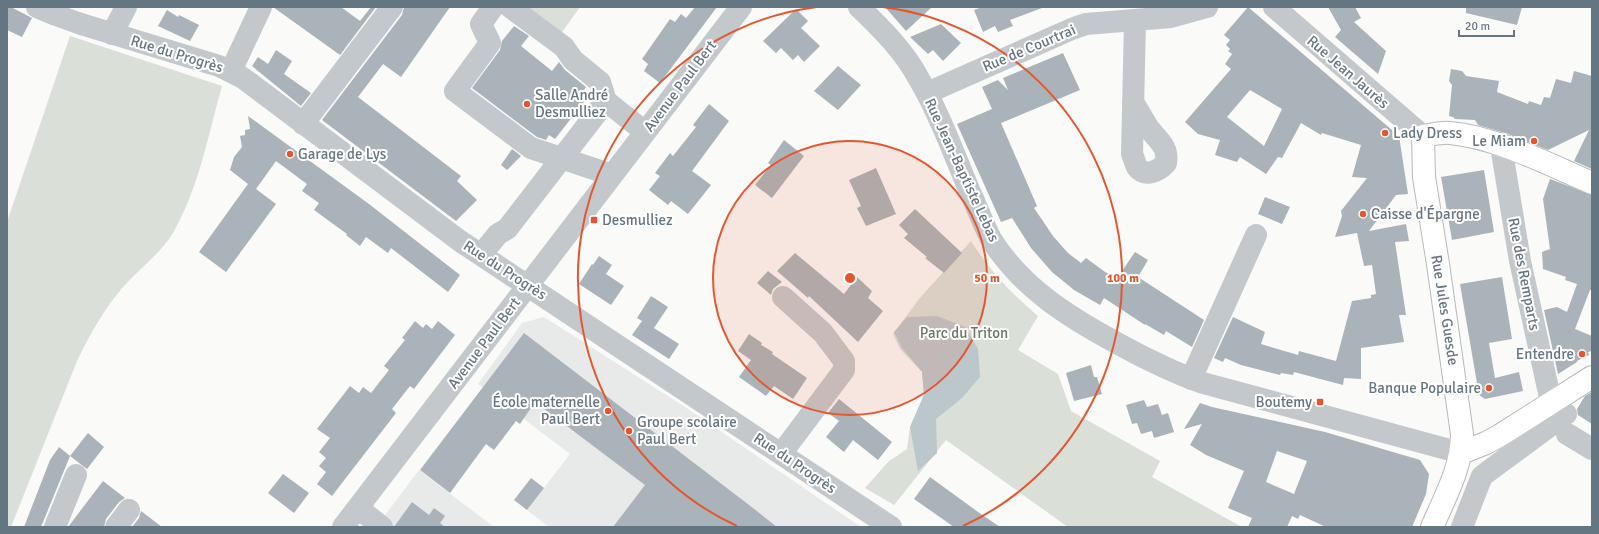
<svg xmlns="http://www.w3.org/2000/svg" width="1599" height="534" font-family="Signika,sans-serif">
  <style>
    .built { fill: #e8e9e9 }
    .green { fill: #dadfd7 }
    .water { fill: #bbc7cb }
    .building { fill: #aab3b9; fill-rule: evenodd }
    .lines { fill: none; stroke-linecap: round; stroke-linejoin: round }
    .major-casing { stroke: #b5babe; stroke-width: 24 }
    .minor { stroke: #c3c8cc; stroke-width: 22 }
    .major { stroke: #fff; stroke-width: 22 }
    .ring { fill: none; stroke: #e4572e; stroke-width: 2 }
    .poi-dot { fill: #e4572e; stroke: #fff; stroke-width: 1.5 }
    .labels { text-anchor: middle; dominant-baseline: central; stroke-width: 4; stroke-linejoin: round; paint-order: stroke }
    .street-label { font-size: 15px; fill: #657683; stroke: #fff }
    .poi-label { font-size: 15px; fill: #657683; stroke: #fff; text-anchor: start }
    .park-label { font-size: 15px; fill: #687a64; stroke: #fff }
    .centre { fill: #e4572e; stroke: #fff; stroke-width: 2 }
    .ring-label { font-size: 12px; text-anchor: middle; font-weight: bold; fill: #e4572e; stroke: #fff; stroke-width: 4; stroke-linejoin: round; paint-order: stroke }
  </style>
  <rect width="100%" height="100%" fill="#fafaf8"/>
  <path class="built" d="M544 317 685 407 861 527H549L527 510 570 454 478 384 522 323Z
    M419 470 494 527H376Z"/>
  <path class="green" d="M523 7H580L560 35Z
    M70 36 222 86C208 136 199 187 173 233 161 253 139 269 123 287 104 309 90 334 77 361L11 527H7V222Z
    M971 241C990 271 1011 293 1038 316L1018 350 1058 374 1071 411 1160 461 1152 477 1242 527H1068L946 440 894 505 865 488 889 461 907 449 910 427 924 395 922 372 900 349 893 334 919 299Z"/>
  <path class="water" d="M937 316 965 327 978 349 980 377 962 398 936 419 937 453 918 471 910 427 924 395 922 372 902 348 894 332 907 317Z"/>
  <path class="building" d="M7 7H11L32 18 22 37 7 30Z
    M273 7H341L360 21 371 7H376L340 55Z
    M404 7H450L401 77 383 64 358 97 461 176 457 181 477 200 456 221 322 120 402 15Z
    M695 7H717L660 83 644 71 648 64 642 59 670 19 675 22 681 14 686 18Z
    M885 7H932L906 31Z
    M982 7H1042V8L1010 20 1013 26 998 32 995 26 983 32 974 10Z
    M1248 7 1399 136 1408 194 1396 195 1369 231 1406 224 1409 241 1395 242 1406 315H1399L1404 342 1361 348V379L1344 378 1343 385 1294 372 1293 375 1281 373 1280 375 1241 365 1225 358 1223 362 1214 358 1233 317 1265 332 1261 344 1298 355 1299 351 1336 361 1352 301 1371 298V295L1376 294 1372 265 1364 266 1357 233 1335 237 1342 216 1341 211 1367 178 1352 177 1361 145 1322 133 1321 135 1301 123 1282 158 1278 157 1266 174 1240 157 1237 162 1215 155 1220 140 1198 134 1185 122 1231 69 1225 64 1232 54 1228 51 1230 49 1226 45 1230 40 1224 35ZM1250 90 1282 109 1264 146 1227 117Z
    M1328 7H1355L1361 18 1354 22 1386 51 1378 74 1335 37 1341 30Z
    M1466 7H1522L1517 25 1466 13Z
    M796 9 808 21 801 28 820 46 804 62 798 55 793 60 781 48 776 53 763 41Z
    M167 10 178 17 179 15 199 25 190 41 158 26Z
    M941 24 961 43 943 61 933 50 928 54 910 37Z
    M514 26 529 36 521 46 552 71 559 62 565 70 586 87 581 94 587 98 555 139 549 135 546 140 537 137 472 88 500 50 502 41Z
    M276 50 292 61 284 74 311 93 301 106 252 66 258 57 268 64Z
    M1063 53 1080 90 1001 123 1037 206 1034 208 1053 236 1068 253 1081 263 1086 258 1116 280 1135 252 1148 260 1138 277 1204 320 1192 347 1166 331 1164 335 1145 324V325L1104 298 1100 305 1074 290 1052 272 1031 248 1012 218 1001 222 957 124 992 109 982 87 998 80 1008 90 1003 78Z
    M838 66 861 85 838 110 814 91Z
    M1451 69 1462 71 1466 76 1499 81 1497 92 1528 104 1529 101 1541 105 1544 97 1550 98 1556 79 1571 83 1574 71 1592 76V169L1574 161 1589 130 1548 150 1508 134 1478 125 1475 120 1455 119 1453 117 1449 116 1452 85 1449 81Z
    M709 104 729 121 692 171 711 185 688 214 671 201 668 205 649 190 660 176 655 173 670 153 673 156 696 127 693 125Z
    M248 116 369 204 460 275 448 292 391 248 388 253 366 237 360 246 346 235 347 234 314 210 319 203 302 191 307 184 276 161 256 189 276 204 226 272 199 252 248 184 230 170 234 157 242 147 240 136 245 135V130L250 129Z
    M784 140 804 156 772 198 755 185 771 165 768 163Z
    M512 149 521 156 507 170 501 165Z
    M876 168 896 214 866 226 857 208 861 206 849 180Z
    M1484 170 1494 232 1452 240 1441 177Z
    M1550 179 1592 195V290H1590L1575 329 1592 336V351L1588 352 1589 355 1577 361V362L1558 374 1544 310 1557 307 1567 312 1577 284 1565 280 1566 277 1543 269 1542 252 1550 249 1543 199Z
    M1265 197 1290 207 1282 224 1258 214Z
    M915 209 962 253 944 273 925 258 927 257 904 238 908 234 899 225Z
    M795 253 844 294 857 277 872 291 868 298 883 311 858 342 809 296 808 298 777 271Z
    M599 256 612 265 606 274 624 286 611 305 579 284 592 264 593 265Z
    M768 271 782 282 773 289 771 295 757 283Z
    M1502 277 1512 339 1489 343 1495 378 1519 372 1523 391 1485 399 1479 395 1460 284Z
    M651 296 668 307 654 328 679 344 669 359 632 335 642 321 637 318Z
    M415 321 423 328 426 324 432 329 438 321 455 335 414 389 410 386 392 409 396 413 332 496 317 484 326 472 319 466 326 458 319 452 330 438 317 429 350 386 359 393 363 387 371 393 389 370 384 366 405 340 402 338Z
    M524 333 753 508 777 527H613L645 485 535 402 520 424 516 421 494 450 486 444 450 493 420 470Z
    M749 334 762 343 761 345 773 352 772 354 807 378 793 399 774 386 766 396 739 377 751 360 738 351Z
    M1091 365 1094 377H1097L1102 394 1074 401 1066 373Z
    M1592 392V424L1578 415 1577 409 1585 396Z
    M839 399 892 442 878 460 853 440 844 452 826 437 839 421 828 413Z
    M1144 400 1147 407 1158 404 1162 415 1168 413 1174 432 1154 438 1152 431 1141 434 1137 423 1132 424 1126 405Z
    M1200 403 1212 407 1325 432 1420 460 1429 474 1426 494 1412 527H1326L1300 515 1298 519 1292 516 1287 527H1248L1252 518 1228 508 1244 471 1206 455 1190 445 1202 424 1184 429ZM1277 451 1307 461 1294 494 1266 482Z
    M88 433 104 447 87 469 70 456Z
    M59 447 70 456 41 527H24L50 460Z
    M283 474 309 493 294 513 268 493Z
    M930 477 978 512 1000 527H954L914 499Z
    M531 478 544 488 527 510 514 500Z
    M103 481 125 498 119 502 106 519 104 527H68Z
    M412 502 429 515 434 508 445 516 440 523 445 527H394Z
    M141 511 162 527H132L139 518Z"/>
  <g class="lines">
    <defs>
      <path id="major" d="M1461 453 1486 443 1499 436 1592 377
        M1432 527C1445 497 1462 467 1462 434L1438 264 1424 177 1423 136C1432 135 1441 132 1450 133 1496 137 1550 165 1592 183"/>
    </defs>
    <use href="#major" class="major-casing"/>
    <path class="minor" d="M37 7 56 15 81 24 219 66 243 78 460 241 891 527
      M493 7 481 24 490 43 455 91 531 148 612 175
      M510 7 564 47 573 60 600 82 606 101
      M859 7C882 29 904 51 919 79 940 115 954 154 970 192 977 207 983 224 991 239 1021 287 1067 316 1115 342 1144 358 1172 372 1203 383L1461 453
      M1274 7 1423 136
      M112 34 126 7
      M231 71 261 7
      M927 93 1074 28 1086 24 1171 17 1207 7
      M1133 102C1138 110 1143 119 1148 127 1157 140 1169 146 1166 163 1159 171 1145 178 1137 167 1135 163 1134 158 1132 154L1135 20
      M303 124 392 7
      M1501 146 1520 261 1551 402
      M481 255 498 234 507 229 606 101 645 132
      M1191 379 1256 235
      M1567 434 1592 449
      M781 454 844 370V361L823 333 783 297
      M358 508 382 527
      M55 527 76 475
      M116 527 129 510
      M343 527 741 7
      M1462 527 1482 476 1566 414"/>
    <use href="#major" class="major"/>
  </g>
  <circle cx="850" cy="278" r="137" fill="#e4572e" fill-opacity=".12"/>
  <g class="ring">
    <circle cx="850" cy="278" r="137"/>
    <path d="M737 526A273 273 0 0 1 817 7M883 7A273 273 0 0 1 963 526"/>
  </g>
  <g class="poi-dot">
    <circle cx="527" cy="104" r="4"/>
    <circle cx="1385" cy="133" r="4"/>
    <circle cx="1534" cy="141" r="4"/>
    <circle cx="290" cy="154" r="4"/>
    <circle cx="1363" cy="214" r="4"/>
    <rect x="590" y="216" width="8" height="8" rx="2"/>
    <circle cx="1582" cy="354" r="4"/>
    <circle cx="1489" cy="388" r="4"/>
    <rect x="1316" y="398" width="8" height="8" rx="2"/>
    <circle cx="608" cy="411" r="4"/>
    <circle cx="629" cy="431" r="4"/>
  </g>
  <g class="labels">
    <g class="street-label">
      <text transform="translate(1029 48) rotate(-23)">Rue de Courtrai</text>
      <text transform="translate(177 54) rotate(17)">Rue du Progrès</text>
      <text transform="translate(1348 72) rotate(41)">Rue Jean Jaurès</text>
      <text transform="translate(680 86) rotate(-53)">Avenue Paul Bert</text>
      <text transform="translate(962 170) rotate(65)">Rue Jean-Baptiste Lebas</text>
      <text transform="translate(505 270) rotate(33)">Rue du Progrès</text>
      <text transform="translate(1524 274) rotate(79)">Rue des Remparts</text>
      <text transform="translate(1445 310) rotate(81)">Rue Jules Guesde</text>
      <text transform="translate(484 343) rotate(-53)">Avenue Paul Bert</text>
      <text transform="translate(795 463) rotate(34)">Rue du Progrès</text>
    </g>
    <g class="poi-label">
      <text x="535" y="95">Salle André<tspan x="535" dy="17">Desmulliez</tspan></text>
      <text x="1393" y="133">Lady Dress</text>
      <text x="1526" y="141" text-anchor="end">Le Miam</text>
      <text x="298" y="154">Garage de Lys</text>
      <text x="1371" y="214">Caisse d'Épargne</text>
      <text x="602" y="220">Desmulliez</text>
      <text x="1574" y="354" text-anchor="end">Entendre</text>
      <text x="1481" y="388" text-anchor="end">Banque Populaire</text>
      <text x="600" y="402" text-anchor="end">École maternelle<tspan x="600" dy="17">Paul Bert</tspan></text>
      <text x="1312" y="402" text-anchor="end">Boutemy</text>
      <text x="637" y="422">Groupe scolaire<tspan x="637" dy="17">Paul Bert</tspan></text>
    </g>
    <g class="park-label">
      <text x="964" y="333">Parc du Triton</text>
    </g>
  </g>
  <circle cx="850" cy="278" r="6" class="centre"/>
  <g class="ring-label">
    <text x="987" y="282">50 m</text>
    <text x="1123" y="282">100 m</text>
  </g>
  <rect width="1599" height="534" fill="none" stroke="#657683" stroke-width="16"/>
  <path d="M1459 30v6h55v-6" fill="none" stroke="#657683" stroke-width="2"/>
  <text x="1465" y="30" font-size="12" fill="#657683" stroke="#ffffff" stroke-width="3" paint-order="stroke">20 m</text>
</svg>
